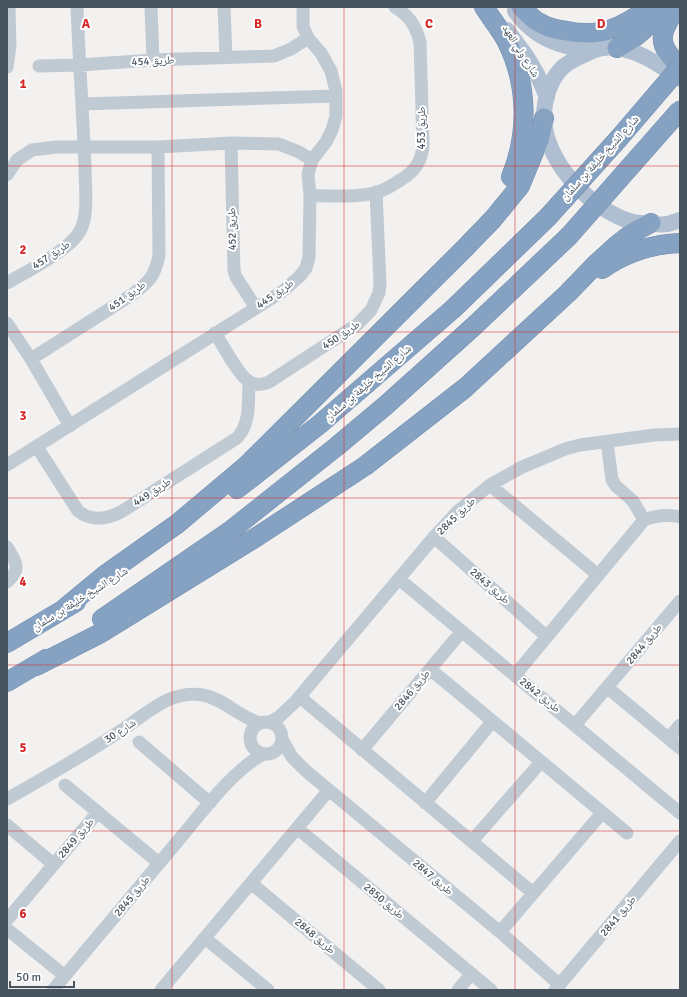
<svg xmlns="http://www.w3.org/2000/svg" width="687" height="997" font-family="Signika,'Noto Naskh Arabic',sans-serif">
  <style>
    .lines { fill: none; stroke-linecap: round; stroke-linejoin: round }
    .highway-casing { stroke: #718dae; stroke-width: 20 }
    .minor { stroke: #c0cad3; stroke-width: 13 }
    .major { stroke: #afbfd1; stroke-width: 16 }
    .highway { stroke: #86a2c2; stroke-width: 19 }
    .highway-bridge-casing { stroke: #718dae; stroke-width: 20; stroke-linecap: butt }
    .highway-bridge { stroke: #86a2c2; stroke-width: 19 }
    .grid { fill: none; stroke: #d62828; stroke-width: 1; stroke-opacity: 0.55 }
    .labels { text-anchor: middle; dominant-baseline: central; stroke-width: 4; stroke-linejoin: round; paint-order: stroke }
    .street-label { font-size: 11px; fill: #47535f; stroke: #fff }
    .grid-label { font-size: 13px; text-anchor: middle; font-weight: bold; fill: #d62828; stroke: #fff; stroke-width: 4; stroke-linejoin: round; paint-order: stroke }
  </style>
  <rect width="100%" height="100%" fill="#f3f0f0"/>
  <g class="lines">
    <defs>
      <path id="highway" d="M484 7C491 18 500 29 506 40 528 83 529 133 511 177
        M521 7C527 12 533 20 540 23 548 28 558 30 567 31 601 38 623 27 650 7
        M677 7C660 33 655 43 680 66
        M617 48C638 37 649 26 663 7
        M602 269C625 253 652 244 680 243
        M237 489 320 424 453 309 548 217
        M65 608 105 575 177 524 246 466 463 250 493 219 520 186 539 140 544 118
        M102 619 230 531 336 447 385 406 473 327 569 236
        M7 643 76 602
        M36 666 101 633 258 536 365 466 465 388 568 293 596 264 617 245 632 233 651 223
        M7 682 46 659"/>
    </defs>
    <use href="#highway" class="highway-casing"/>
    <path class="minor" d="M151 7 153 60
      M224 7 226 57
      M39 66 79 65 153 60 274 56 291 49 308 38
      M7 67 10 45 9 7
      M82 104 336 96
      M231 143 234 271 236 277 256 308
      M7 175 17 160 32 150 56 147H158L231 143 279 144 299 152 312 160
      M310 196C333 195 361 199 383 190 390 187 396 183 402 179 415 171 422 161 423 145L420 42C416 26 409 15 395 7
      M7 283C27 271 69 251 80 231 89 215 85 186 85 168 83 114 79 61 77 7
      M7 323 31 359 70 426
      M215 333C223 345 239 377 250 382 256 386 262 385 269 382L358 324 371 310 379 293 380 283 376 192
      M31 359 133 294C150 281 154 277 159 256L158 147
      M607 442 612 480 616 486 633 501 644 520
      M37 447 78 511C92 522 106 519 121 512L237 438C251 423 248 401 249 382
      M7 465 283 291 300 276 306 268 309 257 310 196 308 174 312 160 326 142 332 130 336 116V91L331 71 321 53 308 38 303 26V7
      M490 485 598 575
      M434 537 546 636
      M7 547C16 562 22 568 7 582
      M399 579 680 813
      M430 669 627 833
      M515 675 644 520C657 515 667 514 680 517
      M608 688 680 748
      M300 697 533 893
      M250 738a16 16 0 1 1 32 0a16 16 0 1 1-32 0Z
      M270 722 279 717 295 702 434 537 458 511 490 485 522 467 551 455 565 449 580 445 654 435 680 434
      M575 725 680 601
      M669 738 680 725
      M283 741 292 757 306 771 500 932 560 985
      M139 742 210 803
      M362 750 462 631
      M65 785 159 863
      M7 799C46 777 84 755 122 730 137 720 153 706 170 699 180 695 192 693 203 695 224 699 239 717 260 723
      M425 803 492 722
      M7 825 53 864
      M297 828 491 990
      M472 841 541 762
      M251 883 379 990
      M7 920 98 812
      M7 929 65 976
      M500 932 602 813
      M205 938 268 990
      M53 990C96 938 139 887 182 836 203 811 235 768 264 754
      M161 990 329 790
      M458 990 471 974
      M555 990 680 841"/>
    <path class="major" d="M515 11C528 30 548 42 570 47 578 48 587 48 596 48
      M507 30 527 57 537 74 547 97
      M680 79C661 66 642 52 618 48 604 46 596 49 584 55 577 58 569 62 563 67 550 79 544 100 544 117 544 161 591 211 633 222 638 223 645 223 651 223 655 224 661 225 666 224 670 224 676 221 680 220"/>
    <use href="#highway" class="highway"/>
    <defs>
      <path id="highway-bridge" d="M548 217 620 137 680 67
        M569 236 680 110"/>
    </defs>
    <use href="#highway-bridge" class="highway-bridge-casing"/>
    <use href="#highway-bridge" class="highway-bridge"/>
  </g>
  <path class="grid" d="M172 7V990M344 7V990M515 7V990M7 166H680M7 332H680M7 498H680M7 665H680M7 831H680"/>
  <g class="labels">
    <g class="street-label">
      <text transform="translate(521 51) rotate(58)">شارع ولي العهد</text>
      <text transform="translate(153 61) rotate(-3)">طريق 454</text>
      <text transform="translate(421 128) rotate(-90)">طريق 453</text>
      <text transform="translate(600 158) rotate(-48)">شارع الشيخ خليفة بن سلمان</text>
      <text transform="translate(232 229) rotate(-91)">طريق 452</text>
      <text transform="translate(51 255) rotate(-34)">طريق 457</text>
      <text transform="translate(275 294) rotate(-35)">طريق 445</text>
      <text transform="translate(127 296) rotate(-36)">طريق 451</text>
      <text transform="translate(341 335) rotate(-34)">طريق 450</text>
      <text transform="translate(368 383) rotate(-41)">شارع الشيخ خليفة بن سلمان</text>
      <text transform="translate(152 492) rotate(-33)">طريق 449</text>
      <text transform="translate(456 516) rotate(-44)">طريق 2845</text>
      <text transform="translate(490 586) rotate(41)">طريق 2843</text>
      <text transform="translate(80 599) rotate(-32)">شارع الشيخ خليفة بن سلمان</text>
      <text transform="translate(644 644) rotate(-50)">طريق 2844</text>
      <text transform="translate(412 690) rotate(-50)">طريق 2846</text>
      <text transform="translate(540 695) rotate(39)">طريق 2842</text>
      <text transform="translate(120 731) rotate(-33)">شارع 30</text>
      <text transform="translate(76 838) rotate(-49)">طريق 2849</text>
      <text transform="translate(433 877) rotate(40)">طريق 2847</text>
      <text transform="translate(132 896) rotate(-50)">طريق 2845</text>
      <text transform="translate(384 901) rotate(40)">طريق 2850</text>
      <text transform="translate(618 916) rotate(-50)">طريق 2841</text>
      <text transform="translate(315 936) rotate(40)">طريق 2848</text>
    </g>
  </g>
  <g class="grid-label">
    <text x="86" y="28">A</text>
    <text x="258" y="28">B</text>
    <text x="429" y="28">C</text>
    <text x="601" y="28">D</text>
    <text x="23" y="88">1</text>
    <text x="23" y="254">2</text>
    <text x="23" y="420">3</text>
    <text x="23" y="586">4</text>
    <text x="23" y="752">5</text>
    <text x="23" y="918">6</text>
  </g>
  <rect width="687" height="997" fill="none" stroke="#47535f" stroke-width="16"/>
  <path d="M10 981v6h64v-6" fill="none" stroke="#47535f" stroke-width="2"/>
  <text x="16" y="981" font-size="12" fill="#47535f" stroke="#ffffff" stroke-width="3" paint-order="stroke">50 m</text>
</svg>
